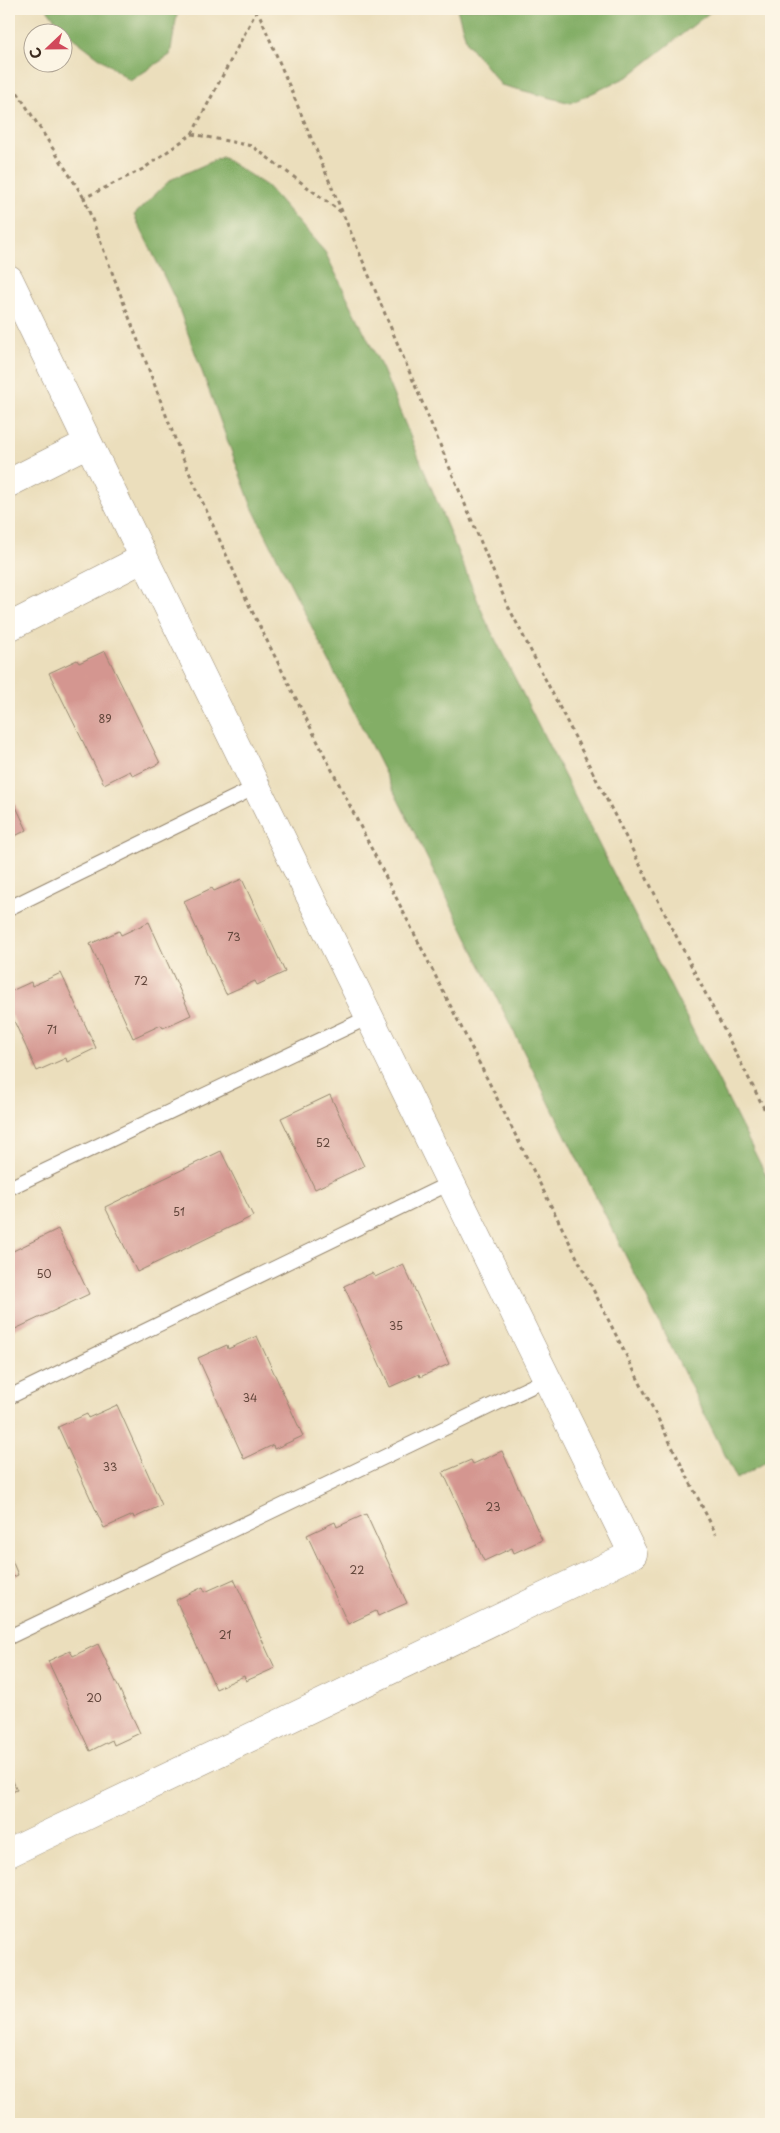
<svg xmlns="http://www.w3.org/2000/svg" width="780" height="2133" font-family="'Playpen Sans',sans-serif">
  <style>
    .forest { fill: #83ae66; stroke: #5f6c42 }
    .building { fill: #d49690 }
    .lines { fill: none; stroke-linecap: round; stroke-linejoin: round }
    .lane-casing { stroke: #93846d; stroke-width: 16 }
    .street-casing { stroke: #93846d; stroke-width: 29 }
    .path { stroke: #93846d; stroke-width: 3; stroke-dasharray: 4 4; stroke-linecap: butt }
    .lane { stroke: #fff; stroke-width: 14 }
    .street { stroke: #fff; stroke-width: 28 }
    .labels { text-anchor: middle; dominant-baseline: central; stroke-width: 4; stroke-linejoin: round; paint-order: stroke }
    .number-label { font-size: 11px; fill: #61453a }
  </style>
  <rect width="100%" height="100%" fill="#fcf5e5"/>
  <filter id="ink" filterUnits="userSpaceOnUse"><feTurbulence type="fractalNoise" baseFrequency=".02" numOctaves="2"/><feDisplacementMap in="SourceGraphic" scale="10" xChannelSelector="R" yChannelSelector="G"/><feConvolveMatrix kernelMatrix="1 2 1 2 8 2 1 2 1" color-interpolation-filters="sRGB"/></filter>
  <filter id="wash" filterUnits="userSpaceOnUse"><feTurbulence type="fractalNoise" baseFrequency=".0096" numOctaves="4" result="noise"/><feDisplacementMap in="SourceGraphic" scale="20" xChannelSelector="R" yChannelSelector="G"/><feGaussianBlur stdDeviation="1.12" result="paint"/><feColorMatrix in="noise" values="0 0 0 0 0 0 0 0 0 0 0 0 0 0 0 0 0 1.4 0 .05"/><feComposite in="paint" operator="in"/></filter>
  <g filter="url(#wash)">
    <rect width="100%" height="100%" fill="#ebdebc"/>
    <path class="forest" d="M47 9H178L170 55 130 81 64 31Z
      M457 9H714L629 76 571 103 501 85 467 43Z
      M222 157 267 186 325 252 383 370 486 621 771 1185V1459L737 1479 252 507 176 301 134 215 170 180Z"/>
    <g id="blocks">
      <path class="building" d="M105 651 160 763 133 776 130 771 104 784 49 673 77 660 79 663Z
        M9 792 27 830 9 839Z
        M242 879 285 972 257 985 255 981 226 994 184 901 212 888 214 891Z
        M149 922 191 1015 163 1028 161 1025 133 1038 90 944 119 931 121 935Z
        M61 973 96 1048 67 1062 66 1058 37 1071 9 1010V992L31 982 32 986Z
        M330 1095 364 1166 315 1189 281 1118Z
        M221 1151 253 1216 137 1272 105 1207Z
        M58 1229 89 1294 9 1332V1253Z
        M403 1264 449 1364 420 1377 419 1374 390 1387 344 1286 372 1273 375 1277Z
        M257 1336 303 1436 274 1449 273 1445 244 1459 198 1358 227 1345 228 1349Z
        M117 1405 162 1505 134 1518 133 1515 104 1528 58 1427 87 1414 88 1418Z
        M502 1451 542 1540 514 1553 512 1548 484 1561 443 1472 471 1460 473 1464Z
        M366 1514 407 1603 378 1616 376 1611 348 1624 307 1535 335 1522 337 1527Z
        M9 1553 18 1575 9 1579Z
        M234 1579 275 1668 246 1681 244 1676 216 1689 176 1600 203 1587 205 1592Z
        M98 1644 140 1733 114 1745 112 1740 90 1751 48 1661 70 1651 73 1656Z
        M9 1772 17 1790 9 1793Z"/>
    </g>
  </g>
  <g filter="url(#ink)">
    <use href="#blocks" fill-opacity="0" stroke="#93846d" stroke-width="1"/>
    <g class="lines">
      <defs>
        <path id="lane" d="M9 908 256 787
          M9 1188 369 1017
          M9 1397 450 1183
          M9 1637 547 1379"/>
        <path id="street" d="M9 279 144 558
          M9 483 88 443
          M9 627 144 558 633 1554 9 1853"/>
      </defs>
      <use href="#lane" class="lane-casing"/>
      <use href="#street" class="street-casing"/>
      <path class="path" d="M257 9 506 602 771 1122
        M257 10 192 134 143 169 84 198 180 452 248 603 716 1534
        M9 79 84 198
        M192 134 252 146 341 212"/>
      <use href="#lane" class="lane"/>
      <use href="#street" class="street"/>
    </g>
  </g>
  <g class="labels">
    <g class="number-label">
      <text x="105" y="718">89</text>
      <text x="234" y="936">73</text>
      <text x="141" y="980">72</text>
      <text x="52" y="1029">71</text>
      <text x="323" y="1142">52</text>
      <text x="179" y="1211">51</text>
      <text x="44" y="1273">50</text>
      <text x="396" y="1325">35</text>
      <text x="250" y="1397">34</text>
      <text x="110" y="1466">33</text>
      <text x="493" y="1506">23</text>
      <text x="357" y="1569">22</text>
      <text x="225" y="1634">21</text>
      <text x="94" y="1697">20</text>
    </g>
  </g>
  <rect width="780" height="2133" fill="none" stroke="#fcf5e5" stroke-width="30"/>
  <g transform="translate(48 48) rotate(248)"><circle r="24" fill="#fcf5e5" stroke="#afa495"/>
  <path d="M0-4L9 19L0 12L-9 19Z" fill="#d1495b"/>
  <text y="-8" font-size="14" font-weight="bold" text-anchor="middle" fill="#3b2a1e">С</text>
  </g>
</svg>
